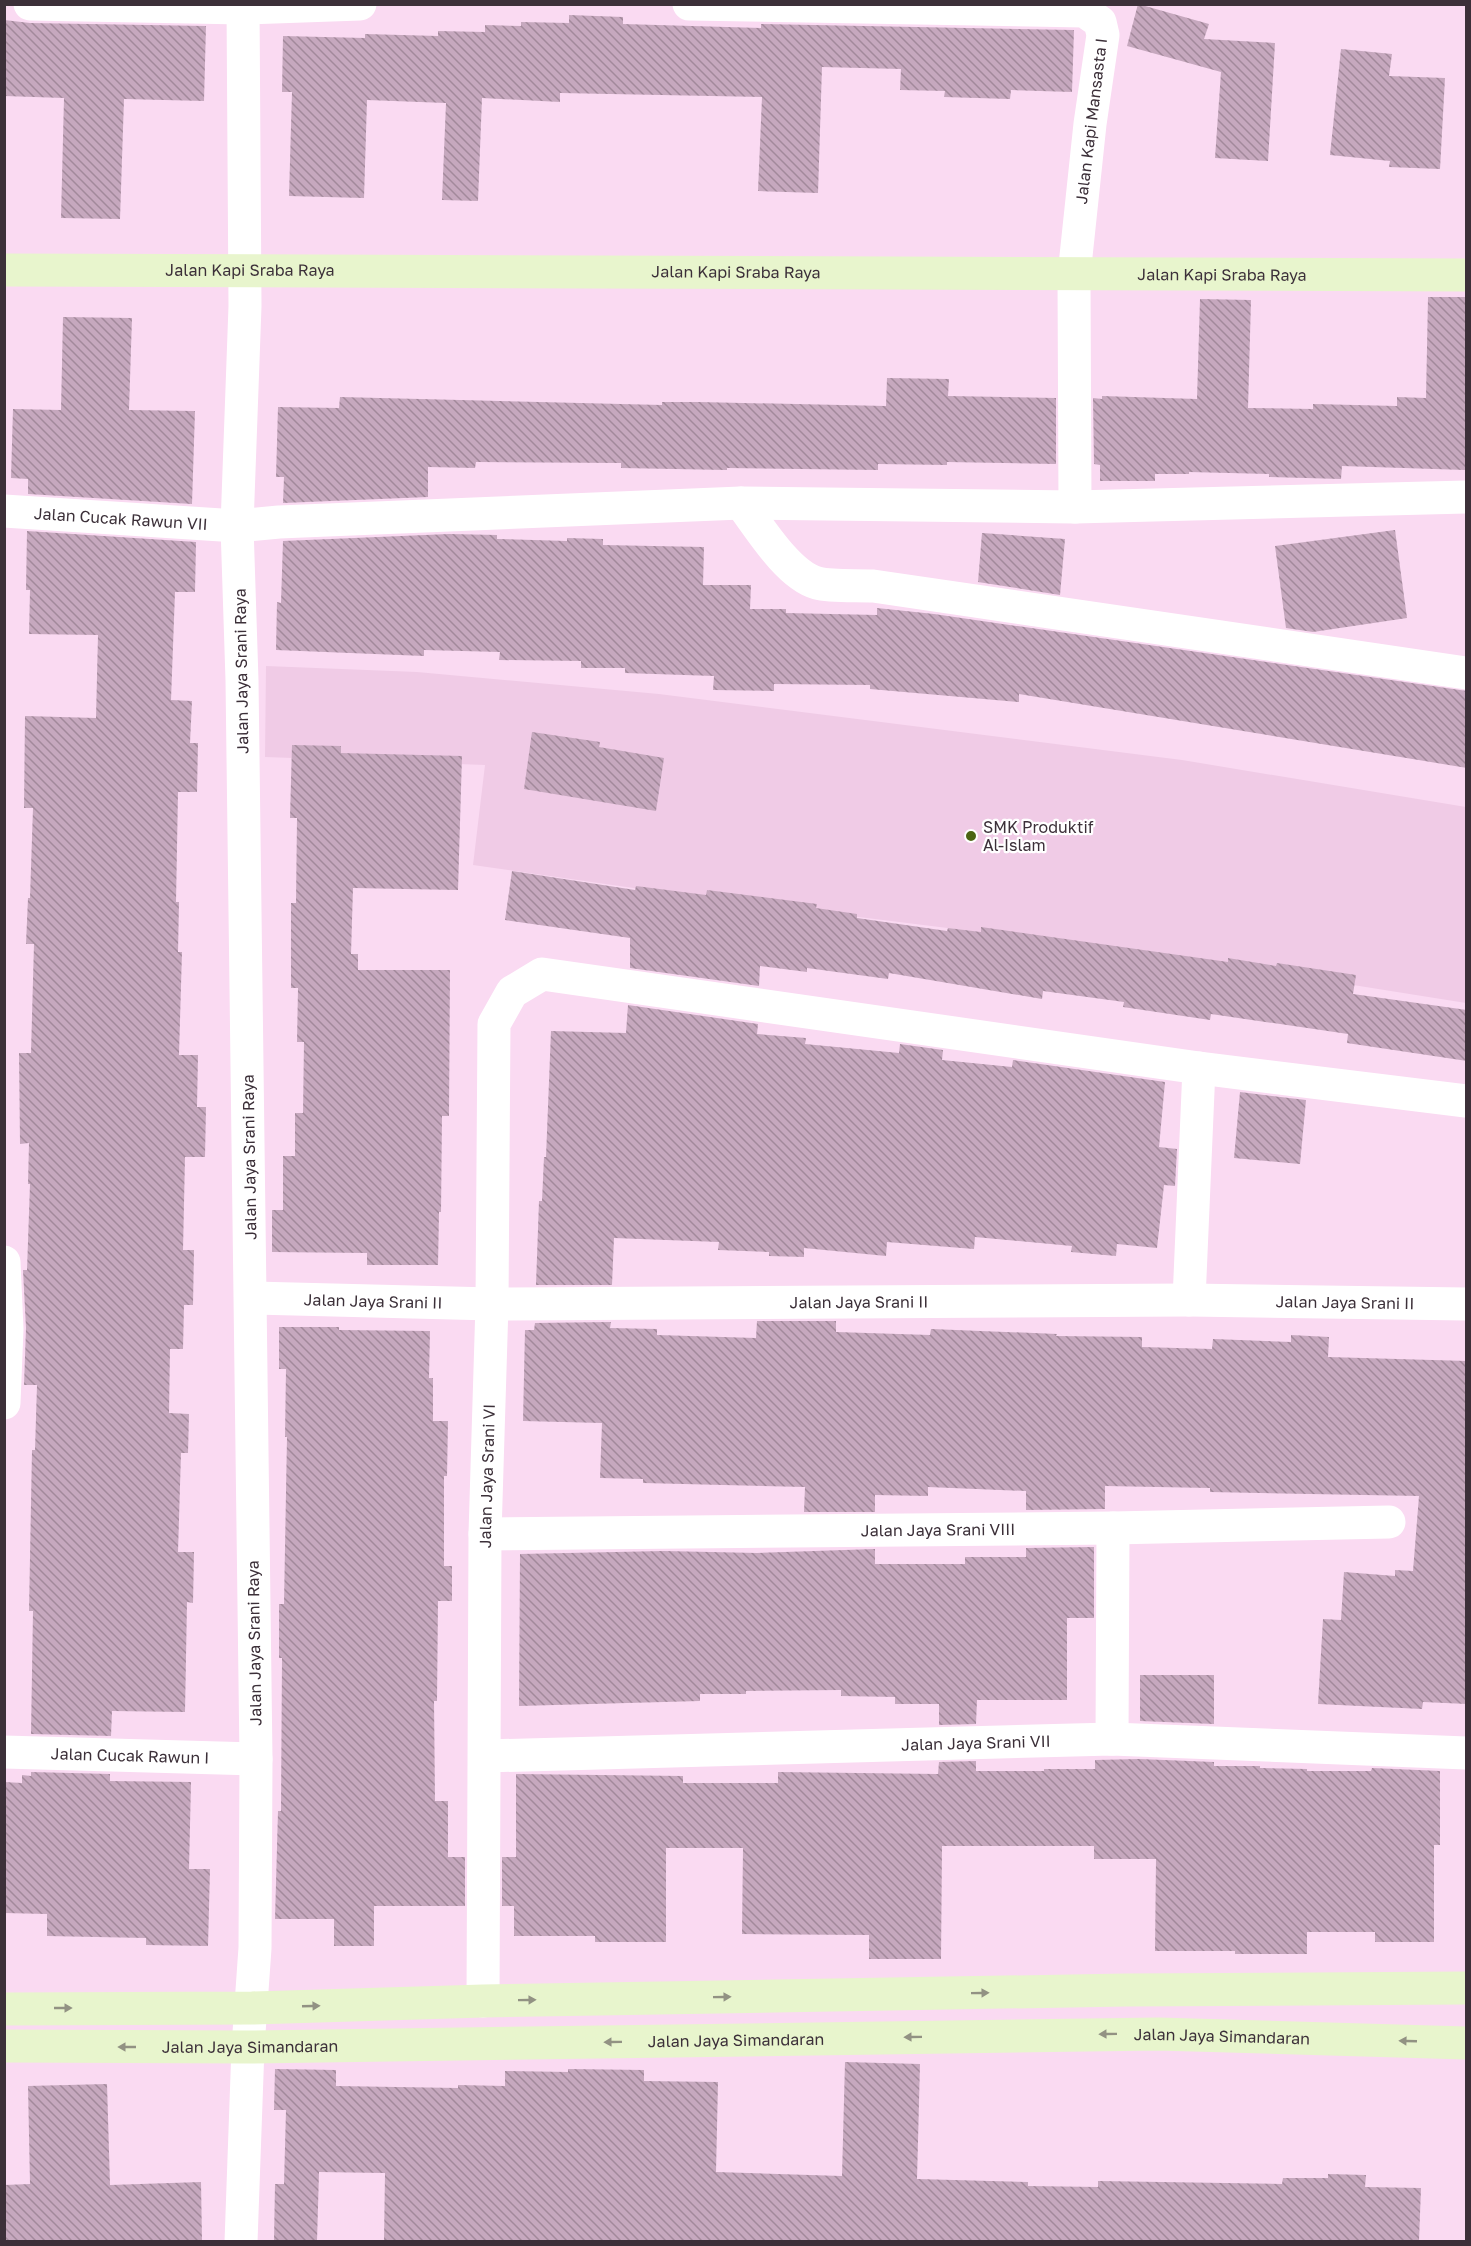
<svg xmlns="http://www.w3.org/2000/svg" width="1471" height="2246" font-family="'Golos Text',sans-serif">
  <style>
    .built { fill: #f0cbe6 }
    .building { fill: url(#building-back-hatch) }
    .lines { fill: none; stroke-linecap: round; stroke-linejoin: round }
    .street { stroke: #fff; stroke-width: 33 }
    .secondary { stroke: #e8f5cd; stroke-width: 33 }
    .oneway { fill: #929283 }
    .poi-dot { fill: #4c6413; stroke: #fff; stroke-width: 2 }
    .labels { text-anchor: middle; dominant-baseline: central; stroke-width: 4.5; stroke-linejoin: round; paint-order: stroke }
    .street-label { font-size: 16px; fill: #3c3039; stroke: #fff }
    .poi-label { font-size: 16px; fill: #3c3039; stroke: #fff; text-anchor: start }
  </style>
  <defs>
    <pattern id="building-back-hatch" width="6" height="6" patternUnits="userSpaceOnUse" patternTransform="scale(1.5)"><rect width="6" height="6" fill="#c6a8be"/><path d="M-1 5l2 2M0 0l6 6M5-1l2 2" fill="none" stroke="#a2899b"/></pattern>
  </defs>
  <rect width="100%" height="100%" fill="#fadaf2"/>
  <path class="built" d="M266 666 417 672 659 694 1182 760 1466 807V1003L1165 955 689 896 473 865 485 765 265 757Z"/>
  <path class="building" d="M1138 4 1209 24 1204 39 1275 43 1268 161 1215 158 1221 72 1127 46Z
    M569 15 623 17V24L761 28V24L1074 30 1072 92 1011 90 1010 99 944 97 945 91 900 90 901 69 822 67 818 193 758 191 762 97 560 93V102L482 98 478 201 442 200 446 103 367 100 364 198 289 196 292 92H282L283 36 365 38V34L438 36V31L485 32V25L521 26V22L569 23Z
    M4 20 30 23 206 26 204 101 124 99 120 219 61 218 64 98 4 96Z
    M1341 49 1392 54 1389 76 1445 78 1440 169 1389 167 1390 161 1330 155Z
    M1428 297H1467L1465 470 1342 466 1341 479 1269 477V474L1189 472V474H1155V481H1100V465L1094 464 1093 398 1102 399V396L1197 399 1200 299 1251 300 1248 408 1313 409V404L1397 406V397L1426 398Z
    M63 317 132 318 129 410 195 411 192 504 28 494V479L11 478 13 409 61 410Z
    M887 378 949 379 948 396 1056 398V464L947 462V465L878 464V470L727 468V470L621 468V463L476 462 475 468 428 467V497L283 503 284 477H276L278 407 339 408 340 397 662 405V402H699L886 406Z
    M1395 530 1407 618 1313 632 1286 628 1275 546Z
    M27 531 196 542 195 592H175L171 700 192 701 190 743H198L197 792H178L176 902H179L178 952H182L179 1055H198L197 1107H206L205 1157H185L183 1250H194L193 1305H184L183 1349H170L169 1413 189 1414 188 1453H181L178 1552H194L193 1603 187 1602 185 1712 112 1711 111 1736 31 1734 33 1611H29L32 1450H35L37 1385H24L26 1328 23 1270H27L30 1184H28L29 1143 20 1144 19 1053H31L34 944H26L28 898H30L33 808H24L25 716 96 718 98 635 29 634 30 590H26Z
    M982 533 1065 539 1060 595 978 582Z
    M449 534 497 535V539L567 541V538L603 539V545L704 547 703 585H751L750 609H786V613L877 615V608L934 614 1467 691V768L1019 694V702L870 689V685L774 684V691L713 690 714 676 625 673V668H581V661L499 660 500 652 424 650V656L276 650 277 602 281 603 283 541Z
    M532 732 600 742 599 747 664 758 656 811 524 789Z
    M292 745 341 746V753L462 756 458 890 353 888 351 954H358V970H450L449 1116H442L441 1212H439L438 1265H367V1253L272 1252V1210H283V1156H295V1113H303L304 1042H297L298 988H291V903H296L297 818H290Z
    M512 871 635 890 636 886 706 895 707 890 817 904 816 908 857 914V918L947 931 948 928 981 932V927L1228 962V958L1276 966 1277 963 1356 975 1353 994 1467 1010V1061L1347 1043 1348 1034 1211 1014 1210 1020 1123 1007 1124 1002 1043 991 1042 999 889 973 888 979 807 968V972L760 966 759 986 630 968V938L505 920Z
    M628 1005 758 1024 757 1034 806 1038 805 1044 899 1053 900 1044 943 1050 942 1060 1012 1067 1013 1060 1165 1082 1159 1147 1177 1149 1175 1186 1164 1185 1157 1248 1117 1244 1116 1256 1071 1252 1072 1246 975 1237 974 1249 887 1242 886 1256 804 1248V1257L769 1256V1252L718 1250 719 1242 614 1238 612 1285H536L539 1201H542L544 1157H546L551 1031 626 1033Z
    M1240 1092 1306 1100 1300 1164 1234 1158Z
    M757 1321H836V1332L930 1335 931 1329 1057 1334 1056 1336 1142 1337V1347L1212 1349 1213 1339 1291 1342V1335L1329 1337 1328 1357 1467 1361V1704L1423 1702 1422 1709 1318 1704 1323 1619 1341 1620 1344 1572 1395 1576V1570L1413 1571 1419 1496 1210 1492V1488L1105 1486V1509L1026 1510V1491L928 1487V1496L875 1495V1512H804L805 1487 643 1483V1479L600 1478 602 1423 523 1421 525 1330H534L535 1323 611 1322 610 1328 657 1329V1335L756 1338Z
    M279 1327H339V1330L430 1331 429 1378H433V1421H448L447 1476H444V1566H452V1601H438L437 1701H434L435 1801H448V1857H465V1906H374V1946H334V1919H275L278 1811H281L282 1658H279V1604H284L287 1437H285L286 1369H279Z
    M1094 1547V1618H1067V1700H977L976 1724 939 1725V1704H895V1697L841 1696V1690L746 1691V1694H700V1701L519 1706 520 1554 664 1551 757 1553 875 1549V1564H965V1557H1026V1548Z
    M1140 1675H1214V1724L1140 1721Z
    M1139 1759 1214 1762V1766H1260V1768L1307 1769V1771H1371L1372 1768 1440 1771V1845H1434V1942H1375V1932H1307V1954H1235V1951H1155L1156 1859H1094V1846H942L941 1959H869V1935L742 1934 743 1848H666V1942H595V1936H514V1906H502V1857H516V1774L683 1776V1783H778V1772L938 1774 939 1762 976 1761V1771H1044V1769H1095V1760Z
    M31 1772 110 1774V1781L191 1782 189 1869H210L208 1946 146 1945V1938L47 1936V1914L4 1913V1782L22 1783V1775L31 1776Z
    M845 2062 920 2064 917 2179 1028 2182V2186L1098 2187V2181L1282 2184 1283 2178H1328V2174L1366 2175 1365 2187 1421 2188 1419 2241H384L385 2173 319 2172 317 2241H274L275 2184H284L286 2110H274L275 2069 336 2070V2086L458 2088V2085L505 2086V2071L568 2072V2069L644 2070V2081L718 2082 716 2172 842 2176Z
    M107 2084 110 2185 201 2182 202 2241H4V2185L30 2184 28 2086Z"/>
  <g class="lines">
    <g class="street">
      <path d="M30 4 243 8 360 4"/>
      <path d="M689 4 1084 11 1100 22 1103 35 1090 124 1074 275 1075 507"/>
      <path d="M741 503C759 527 788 575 817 583 832 587 857 585 873 586L1466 673"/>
      <path id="s1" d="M4 511 237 526 279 522 741 503 1075 507 1466 497"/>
      <path d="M4 1262 7 1329 4 1403"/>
      <path id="s2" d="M251 1298 492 1304 1189 1300 1466 1304"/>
      <path d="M1189 1300 1199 1068"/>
      <path id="s3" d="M485 1534 1113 1528 1389 1522"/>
      <path d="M1112 1739 1113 1528"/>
      <path id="s4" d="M4 1752 256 1759"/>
      <path id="s5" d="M486 1756 1112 1739 1466 1753"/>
      <path id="s6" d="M483 2001 485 1534 492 1304 494 1024 512 992 542 974 1199 1068 1466 1101"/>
      <path d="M241 2242 248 2047 255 1948 256 1759 242 680 237 526 245 306 243 4"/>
    </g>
    <g class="secondary">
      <path id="s7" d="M4 270C492 268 979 275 1466 275"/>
      <path d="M4 2009 252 2008 483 2001 1126 1990 1466 1988"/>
      <path id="s8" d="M4 2046 248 2047 1158 2034 1466 2043"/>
    </g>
  </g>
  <defs><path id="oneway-solid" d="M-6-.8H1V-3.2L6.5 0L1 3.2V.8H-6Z" transform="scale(1.5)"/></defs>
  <g class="oneway">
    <use href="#oneway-solid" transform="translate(980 1993) rotate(-1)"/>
    <use href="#oneway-solid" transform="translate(722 1997) rotate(-1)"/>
    <use href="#oneway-solid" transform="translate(527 2000) rotate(-1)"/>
    <use href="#oneway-solid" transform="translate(311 2006) rotate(-2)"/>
    <use href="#oneway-solid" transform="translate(63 2008)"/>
    <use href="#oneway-solid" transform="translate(1108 2034) rotate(179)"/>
    <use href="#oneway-solid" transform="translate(913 2037) rotate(179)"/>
    <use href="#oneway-solid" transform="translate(1408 2041) rotate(-178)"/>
    <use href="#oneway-solid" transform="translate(613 2042) rotate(179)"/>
    <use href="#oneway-solid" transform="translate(127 2047) rotate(-180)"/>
  </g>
  <circle class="poi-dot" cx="971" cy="836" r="6"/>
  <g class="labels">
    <g class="street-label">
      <text transform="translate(1091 121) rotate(-83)">Jalan Kapi Mansasta I</text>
      <text stroke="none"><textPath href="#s7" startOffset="246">Jalan Kapi Sraba Raya</textPath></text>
      <text stroke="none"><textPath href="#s7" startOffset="732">Jalan Kapi Sraba Raya</textPath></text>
      <text stroke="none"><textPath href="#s7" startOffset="1218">Jalan Kapi Sraba Raya</textPath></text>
      <text stroke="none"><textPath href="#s1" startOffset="117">Jalan Cucak Rawun VII</textPath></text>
      <text transform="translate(241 671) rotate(-91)">Jalan Jaya Srani Raya</text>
      <text transform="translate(249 1157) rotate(-91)">Jalan Jaya Srani Raya</text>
      <text stroke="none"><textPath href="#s2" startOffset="122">Jalan Jaya Srani II</textPath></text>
      <text stroke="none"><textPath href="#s2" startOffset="608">Jalan Jaya Srani II</textPath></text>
      <text stroke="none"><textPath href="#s2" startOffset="1094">Jalan Jaya Srani II</textPath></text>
      <text stroke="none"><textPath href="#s6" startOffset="525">Jalan Jaya Srani VI</textPath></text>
      <text stroke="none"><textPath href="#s3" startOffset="453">Jalan Jaya Srani VIII</textPath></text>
      <text transform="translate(254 1643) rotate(-91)">Jalan Jaya Srani Raya</text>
      <text stroke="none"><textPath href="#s5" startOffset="490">Jalan Jaya Srani VII</textPath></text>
      <text stroke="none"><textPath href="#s4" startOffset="126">Jalan Cucak Rawun I</textPath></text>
      <text stroke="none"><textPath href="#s8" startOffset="1218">Jalan Jaya Simandaran</textPath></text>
      <text stroke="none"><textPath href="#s8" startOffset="732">Jalan Jaya Simandaran</textPath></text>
      <text stroke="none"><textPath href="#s8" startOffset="246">Jalan Jaya Simandaran</textPath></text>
    </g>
    <g class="poi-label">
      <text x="983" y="827">SMK Produktif<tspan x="983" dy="18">Al-Islam</tspan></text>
    </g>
  </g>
  <rect width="1471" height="2246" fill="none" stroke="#3c3039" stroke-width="12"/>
</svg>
